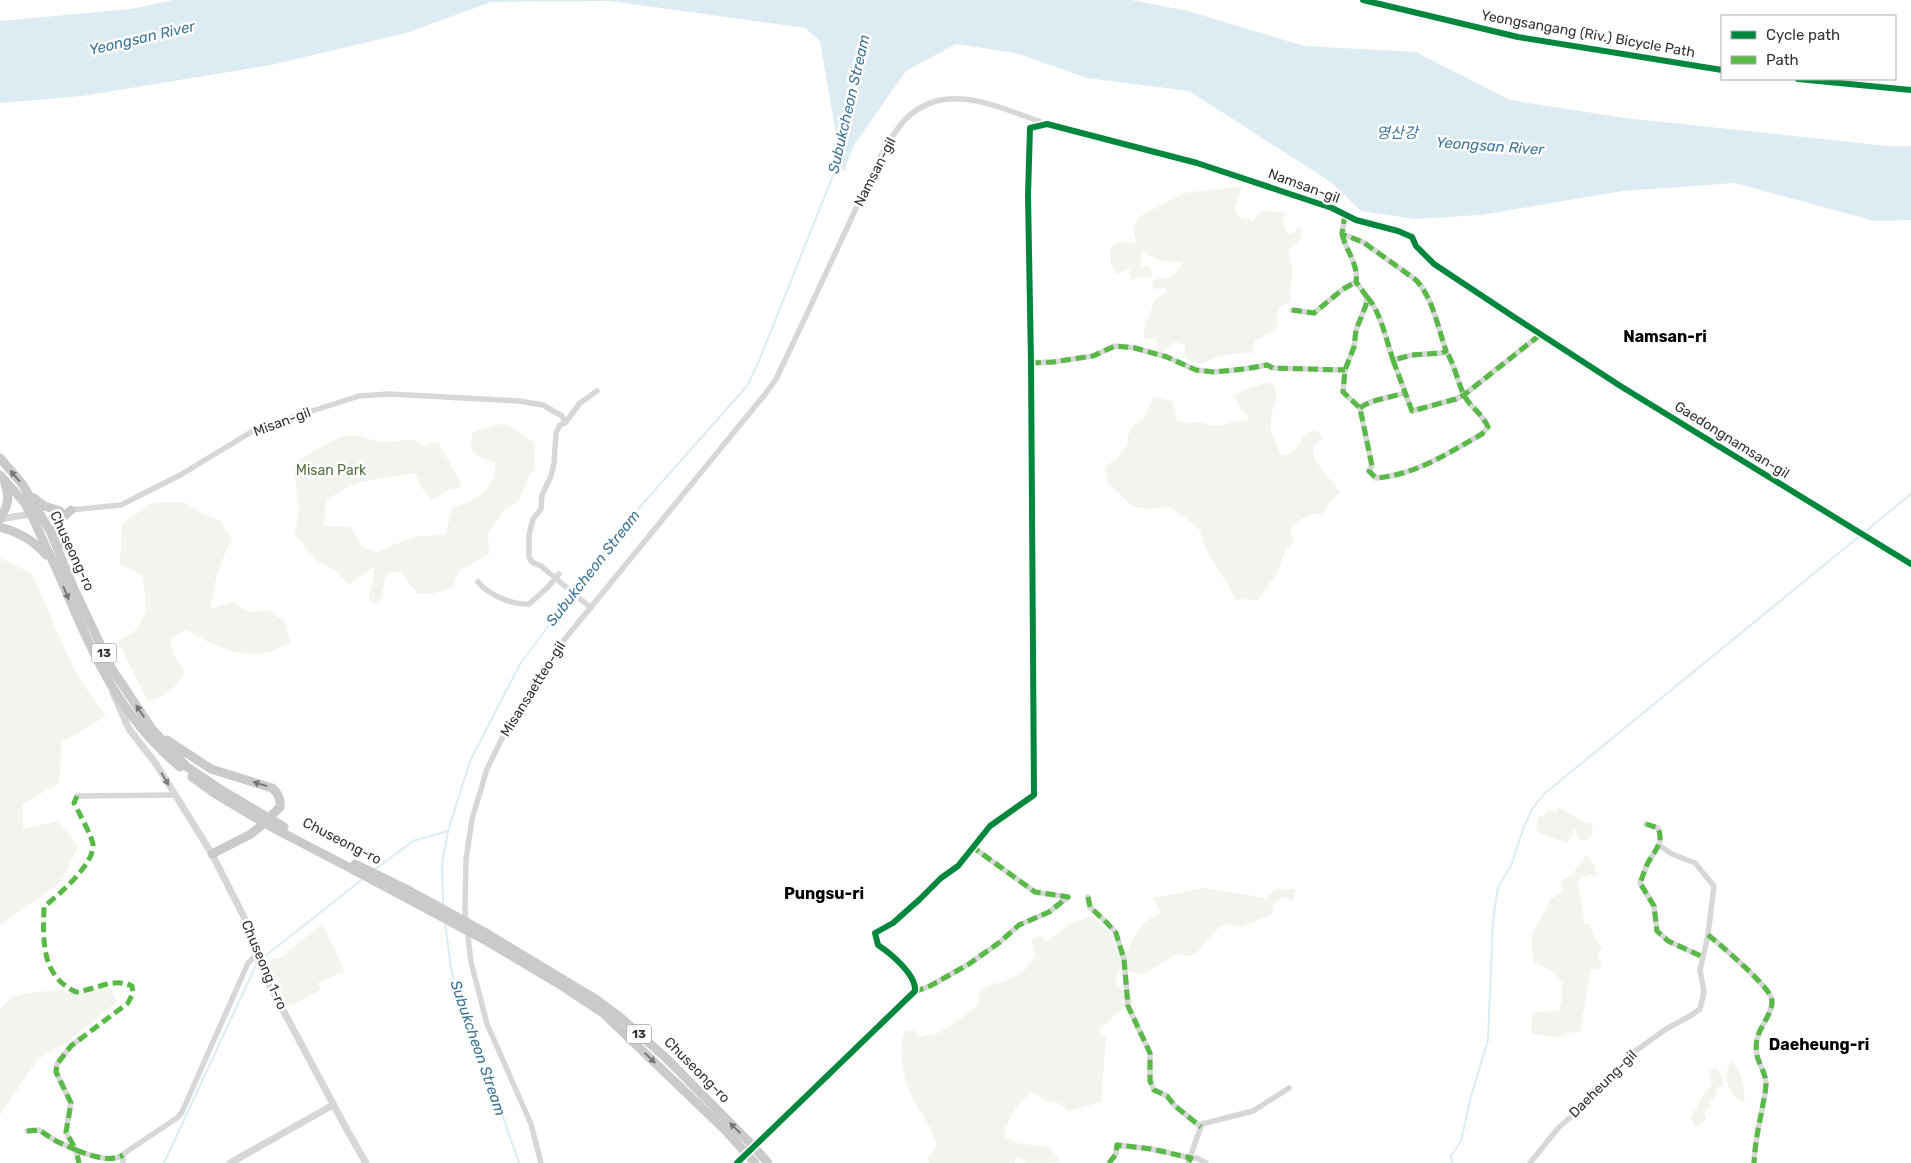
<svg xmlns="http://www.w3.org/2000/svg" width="1911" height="1163" font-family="Rubik,'Noto Sans KR',sans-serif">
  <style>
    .green { fill: #f1f5ed }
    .water { fill: #ddebf3 }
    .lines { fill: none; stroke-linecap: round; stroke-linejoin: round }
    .stream { stroke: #ddebf3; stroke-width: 2 }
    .minor { stroke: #d7d7d7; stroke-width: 5.5 }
    .tertiary { stroke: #d7d7d7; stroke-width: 7 }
    .primary { stroke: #cacaca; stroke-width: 9 }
    .primary-bridge { stroke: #cacaca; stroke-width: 9 }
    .quiet { stroke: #58b947; stroke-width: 5; stroke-dasharray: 10 5; stroke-linecap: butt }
    .cycleway-casing { stroke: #fff; stroke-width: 9 }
    .cycleway { stroke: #00873e; stroke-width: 6 }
    .oneway { fill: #777 }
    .oneway2 { fill: #7d7d7d }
    .labels { text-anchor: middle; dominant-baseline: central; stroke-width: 5; stroke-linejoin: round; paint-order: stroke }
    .shield { fill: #fff; stroke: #707070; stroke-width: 1 }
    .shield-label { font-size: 12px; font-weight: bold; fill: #333 }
    .street-label { font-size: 14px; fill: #333; stroke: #fff }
    .park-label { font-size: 14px; fill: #56703f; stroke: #fff }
    .water-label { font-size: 15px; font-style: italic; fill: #3f7597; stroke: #fff }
    .quarter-label { font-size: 16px; font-weight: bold; fill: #000; stroke: #fff }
  </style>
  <rect width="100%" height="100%" fill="#fff"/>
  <path class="green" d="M1243 186 1234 209 1239 217 1253 221 1261 211 1285 212 1283 224 1287 233 1293 234 1298 227 1301 228C1302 240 1299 244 1289 250 1288 256 1291 260 1292 266 1293 278 1289 290 1291 302L1279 307 1277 317 1278 324 1276 329 1254 342 1253 353C1235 352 1217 356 1201 364L1189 361 1184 356 1185 346 1180 343H1172L1163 353 1157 351 1156 337 1144 340V332L1155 299 1168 292 1164 288 1153 289 1152 281C1170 275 1171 282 1183 262 1165 262 1155 262 1141 249V266H1149L1152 274 1151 277H1142L1131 280 1130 269 1117 274C1109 267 1108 254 1112 245L1122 242 1137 243 1133 229 1139 217 1184 193Z
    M1266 383H1272C1282 395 1271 406 1271 421 1270 433 1277 445 1281 456L1294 452 1306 433 1316 430 1323 438 1314 445 1313 452 1315 461 1340 492 1328 504 1322 514C1308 512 1300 520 1290 529L1294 541 1286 550 1276 575 1258 600 1236 599 1204 545 1200 530 1186 518 1169 507 1145 509 1133 506 1108 483 1105 467C1110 463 1117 459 1121 454 1134 441 1120 430 1144 419L1153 397 1172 401 1177 421 1187 423 1200 422 1215 426 1247 420 1249 416 1241 410 1234 395 1246 389Z
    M500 424 510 426 535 444 534 470 528 478 519 501 505 509 488 533 489 554 459 571 453 586C441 593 432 594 418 594L400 572 387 573 381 599 374 604 368 597 372 586 374 567 349 584 332 568 318 562 295 535 299 506 293 465C306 456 331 439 347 436 359 434 373 442 385 442 402 443 410 433 424 447L429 444 438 442 461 483 460 488 451 489 432 500 421 487 415 473C380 480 354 477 326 502L324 526 351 527 362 547 377 552 413 537 446 534 452 508C476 501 496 490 495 462L479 457 471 449 472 432Z
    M171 502 186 503 202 514 219 520 232 539C220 562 213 583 211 609L232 602 249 612 269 610 285 622 290 642C285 645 279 648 272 651 243 661 211 644 186 630L170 639 173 653 185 673C175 687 165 700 147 700L118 641 135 631 146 612 143 575 120 564 122 524 151 503Z
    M0 558 32 574 67 654 78 677 106 716 62 742 59 783 23 804V829L58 821 78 847 61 882 0 925Z
    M1558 807 1582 821 1593 824 1591 836 1583 841 1579 839 1576 828 1567 843 1536 832 1539 815 1544 817 1548 809 1556 812Z
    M1587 855 1594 865 1597 875 1593 876 1588 875 1578 881 1584 924H1590L1593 934 1602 949 1598 952V958L1602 963 1600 969H1591L1580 1032 1567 1033C1558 1041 1546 1035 1534 1034L1531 1032 1533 1012 1559 1011C1566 982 1564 974 1535 963 1528 944 1532 927 1545 912 1548 909 1547 904 1549 901 1552 897 1559 894 1562 892L1561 884 1565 879 1573 875 1577 866Z
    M1204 888 1266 898 1276 889 1296 890 1293 900 1284 897 1274 902 1272 914 1241 927 1230 924 1219 927 1198 951 1190 956 1177 954 1147 972 1139 974 1121 969 1117 973 1116 983 1121 989 1131 994 1132 1002 1118 1012 1099 1030 1106 1038 1101 1102 1068 1111 1059 1103 1047 1101 1032 1092C1016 1103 1009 1117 1004 1136L1015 1143 1049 1147 1061 1162 1027 1163 1019 1157 1015 1158V1163H929L927 1156 932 1155 937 1145C933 1136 929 1125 924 1116 922 1113 919 1110 917 1107 905 1086 896 1054 905 1031H915L918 1037 939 1033 978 1006 980 989C999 981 1014 983 1029 965 1037 956 1037 951 1031 941L1040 935 1047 942 1069 924 1092 916 1112 934 1119 954H1126C1134 936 1142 920 1161 913L1153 898Z
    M322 924 345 971 318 983 321 990 291 1005 287 1003 267 964 274 958 279 959Z
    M111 988 117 1002 71 1039 38 1059 0 1115V1009L12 997 33 992Z
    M1733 1061C1742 1073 1744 1086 1745 1100L1741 1101C1728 1093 1720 1073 1733 1061Z
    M1717 1069 1722 1077 1724 1085 1718 1087 1714 1100 1710 1101 1711 1106 1704 1112 1706 1120 1698 1126H1694L1691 1117C1698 1107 1702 1093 1712 1086L1709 1073 1711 1070Z"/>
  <path class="water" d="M173 0H1132L1188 11 1304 46 1416 52 1510 100 1625 118 1887 146H1911V220L1875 221 1735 183 1622 191 1481 215 1415 219 1361 211 1331 182 1189 91 1087 78 1016 53 956 44 906 71 854 145 844 171 832 163 837 140 820 41 805 28 610 1 491 2 406 33 271 65 82 96 0 103V21L131 9Z"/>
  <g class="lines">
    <path class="stream" d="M374 870 413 841 448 831
      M443 905 442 864 448 831 470 761 520 664 624 525 747 386 759 361 834 173 836 165
      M445 923 451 968 461 1010 494 1091 519 1163
      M260 960 364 878
      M164 1163 257 963
      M1452 1163 1451 1156 1461 1141 1471 1096 1488 1040 1493 920 1498 887 1511 866 1523 829 1532 809 1544 794 1911 494"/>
    <path class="minor" d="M1345 214 1342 234 1363 242 1416 280C1433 298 1438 328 1446 351L1442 353 1412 355 1393 360 1412 411 1456 399 1464 395 1541 334
      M1342 234C1346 251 1359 265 1356 282L1367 297 1366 305 1356 330 1354 347 1345 370 1343 392 1360 408 1372 466 1369 471 1376 478C1416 475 1448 453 1482 434L1488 427C1482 413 1469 406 1464 395 1457 381 1455 365 1446 351
      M1367 297C1380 310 1387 342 1393 360
      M1292 310 1314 313 1343 289 1356 282
      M1031 363 1053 362 1093 356 1115 346 1135 348 1167 357 1196 370 1215 372 1245 369 1267 365 1273 368 1345 370
      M1360 408C1371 399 1390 398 1404 393
      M70 510 121 505 182 474 256 429 359 396 389 394 519 401 543 405 562 416 565 423
      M478 582C489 595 512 605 529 604L547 588 559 574
      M591 608 541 566 532 562 529 557V535L533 519 541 509 542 495 551 476 554 463 556 433 560 425 565 423 580 403 597 391
      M77 796 174 795
      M1646 824 1658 828C1664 842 1656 849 1649 861 1645 868 1643 876 1640 883L1654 906 1657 931 1668 941 1703 957
      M1088 897 1090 907 1107 923 1116 933 1118 940 1124 959 1128 1006 1150 1053V1081L1154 1090 1167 1096 1175 1106 1201 1127
      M1708 935C1721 945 1765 983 1771 997 1776 1010 1760 1025 1757 1039 1753 1061 1765 1067 1766 1083 1766 1092 1763 1102 1762 1110 1758 1128 1755 1145 1754 1163
      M914 992 930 986 969 964 1000 942 1019 925 1049 912 1068 897 1035 892 974 848
      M80 1039 71 1046 57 1064 56 1072 71 1103 66 1132 76 1150C89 1155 110 1163 123 1155
      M27 1131 39 1130 56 1141 76 1150 79 1163
      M123 1163V1155L126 1152 177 1118 182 1112 248 963 256 955
      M541 1163 531 1124 487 1024 471 962 465 911 466 860 472 819 487 769 512 718 564 640 766 393 776 379C802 325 827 271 852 217 867 185 880 151 902 123 911 112 923 105 936 101 973 92 1013 113 1047 124
      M737 1163 915 991C917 975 890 953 878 945L875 933 893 923 920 899 941 878 958 866 990 826 1034 795 1031 363 1028 195 1030 128 1047 124 1197 163 1332 208 1356 220 1398 231 1412 237 1416 246 1434 264 1514 317 1622 387 1911 564
      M1109 1163 1116 1154 1117 1145 1152 1149 1191 1158H1197L1206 1163
      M1188 1163 1202 1124 1253 1111 1289 1088
      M1530 1163 1559 1127 1579 1110 1595 1089 1616 1073 1634 1052 1666 1029 1690 1016 1700 1009 1704 992 1700 970 1708 935 1714 886 1695 863 1672 854 1660 846"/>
    <path class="tertiary" d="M0 519 31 514
      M113 693 129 729 156 764 212 854 249 927 256 955 267 980 347 1130 366 1163
      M230 1163 333 1105"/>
    <path class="primary" d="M0 458 23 485 51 533 74 589 112 669 152 729 187 767 220 789 255 810
      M0 475 24 502 31 514C39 532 47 549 55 566 89 643 113 711 180 767
      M34 498 44 506 60 511
      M0 519C8 506 10 498 5 484
      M0 527C18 532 35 541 46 555
      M60 545 56 528 61 519 71 510
      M167 740 211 769 272 788C278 793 281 799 280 807L262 825 251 834 212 854
      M192 777 217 795 249 814
      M279 831 354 870
      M486 933 594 998 620 1017 666 1058 754 1147 768 1163
      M483 939 562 986 603 1013 724 1129 755 1163"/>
    <path class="primary-bridge" d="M255 810 284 827
      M249 814 279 831
      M355 864 408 890 486 933
      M354 870 483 939"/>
    <path class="quiet" d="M1345 214 1342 234 1363 242 1416 280C1433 298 1438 328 1446 351L1442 353 1412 355 1393 360 1412 411 1456 399 1464 395 1541 334
      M1342 234C1346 251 1359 265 1356 282L1367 297 1366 305 1356 330 1354 347 1345 370 1343 392 1360 408 1372 466 1369 471 1376 478C1416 475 1448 453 1482 434L1488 427C1482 413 1469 406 1464 395 1457 381 1455 365 1446 351
      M1367 297C1380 310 1387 342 1393 360
      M1292 310 1314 313 1343 289 1356 282
      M1031 363 1053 362 1093 356 1115 346 1135 348 1167 357 1196 370 1215 372 1245 369 1267 365 1273 368 1345 370
      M1360 408C1371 399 1390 398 1404 393
      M77 796 74 803C78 811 93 838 93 845 94 865 58 895 44 907 43 941 41 976 76 992 95 990 113 977 132 986L133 993 128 1003 71 1046 57 1064 56 1072 71 1103 66 1132 76 1150C89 1155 110 1163 123 1155
      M1646 824 1658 828C1664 842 1656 849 1649 861 1645 868 1643 876 1640 883L1654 906 1657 931 1668 941 1703 957
      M1088 897 1090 907 1107 923 1116 933 1118 940 1124 959 1128 1006 1150 1053V1081L1154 1090 1167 1096 1175 1106 1201 1127
      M1708 935C1721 945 1765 983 1771 997 1776 1010 1760 1025 1757 1039 1753 1061 1765 1067 1766 1083 1766 1092 1763 1102 1762 1110 1758 1128 1755 1145 1754 1163
      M914 992 930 986 969 964 1000 942 1019 925 1049 912 1068 897 1035 892 974 848
      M27 1131 39 1130 56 1141 76 1150 79 1163
      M1109 1163 1116 1154 1117 1145 1152 1149 1191 1158 1188 1163"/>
    <defs>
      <path id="cycleway" d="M1363 0 1518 37 1722 70
        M1798 79 1911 90
        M737 1163 915 991C917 975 890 953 878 945L875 933 893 923 920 899 941 878 958 866 990 826 1034 795 1031 363 1028 195 1030 128 1047 124 1197 163 1332 208 1356 220 1398 231 1412 237 1416 246 1434 264 1514 317 1622 387 1911 564"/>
    </defs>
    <use href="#cycleway" class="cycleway-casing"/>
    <use href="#cycleway" class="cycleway"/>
  </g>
  <defs><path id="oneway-solid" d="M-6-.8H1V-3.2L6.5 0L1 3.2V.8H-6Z" transform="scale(1.25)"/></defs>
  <g class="oneway">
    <use href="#oneway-solid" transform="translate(15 476) rotate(-131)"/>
    <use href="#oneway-solid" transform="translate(66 593) rotate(67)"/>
    <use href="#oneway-solid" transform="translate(140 711) rotate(-124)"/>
    <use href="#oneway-solid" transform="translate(260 784) rotate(-163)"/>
    <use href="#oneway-solid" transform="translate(650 1058) rotate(44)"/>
    <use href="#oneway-solid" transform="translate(735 1128) rotate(-136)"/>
  </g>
  <use class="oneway2" href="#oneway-solid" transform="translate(165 779) rotate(60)"/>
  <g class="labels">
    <g class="shield">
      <rect x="91.5" y="643.5" width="25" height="19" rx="4"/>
      <rect x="626.5" y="1024.5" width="25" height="19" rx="4"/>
    </g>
    <g class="shield-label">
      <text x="104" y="653">13</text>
      <text x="639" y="1034">13</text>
    </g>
    <g class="street-label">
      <text transform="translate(1588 34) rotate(10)">Yeongsangang (Riv.) Bicycle Path</text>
      <text transform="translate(875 172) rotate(-63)">Namsan-gil</text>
      <text transform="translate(1304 186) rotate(20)">Namsan-gil</text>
      <text transform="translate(282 422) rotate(-20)">Misan-gil</text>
      <text transform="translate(1732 440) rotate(32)">Gaedongnamsan-gil</text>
      <text transform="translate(72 551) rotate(65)">Chuseong-ro</text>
      <text transform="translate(533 689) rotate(-58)">Misansaetteo-gil</text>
      <text transform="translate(342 841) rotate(27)">Chuseong-ro</text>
      <text transform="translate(264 965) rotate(67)">Chuseong 1-ro</text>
      <text transform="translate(697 1070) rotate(45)">Chuseong-ro</text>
      <text transform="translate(1603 1084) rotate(-45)">Daeheung-gil</text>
    </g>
    <g class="park-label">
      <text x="331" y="470">Misan Park</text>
    </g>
    <g class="water-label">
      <text transform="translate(142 38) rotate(-13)">Yeongsan River</text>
      <text transform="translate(849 104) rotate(-77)">Subukcheon Stream</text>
      <text x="1397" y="133">영산강</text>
      <text transform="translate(1490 146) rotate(4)">Yeongsan River</text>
      <text transform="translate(593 568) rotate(-52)">Subukcheon Stream</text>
      <text transform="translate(478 1048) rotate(71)">Subukcheon Stream</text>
    </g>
    <g class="quarter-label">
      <text x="1665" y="336">Namsan-ri</text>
      <text x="824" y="893">Pungsu-ri</text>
      <text x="1819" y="1044">Daeheung-ri</text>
    </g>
  </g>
  <rect x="1721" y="15" width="175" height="65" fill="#ffffff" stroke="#adadad"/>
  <rect x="1731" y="31" width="25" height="8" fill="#00873e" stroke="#adadad"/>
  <text x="1766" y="40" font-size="15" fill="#333333">Cycle path</text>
  <rect x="1731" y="56" width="25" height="8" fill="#58b947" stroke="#adadad"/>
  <text x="1766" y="65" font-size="15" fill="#333333">Path</text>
</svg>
